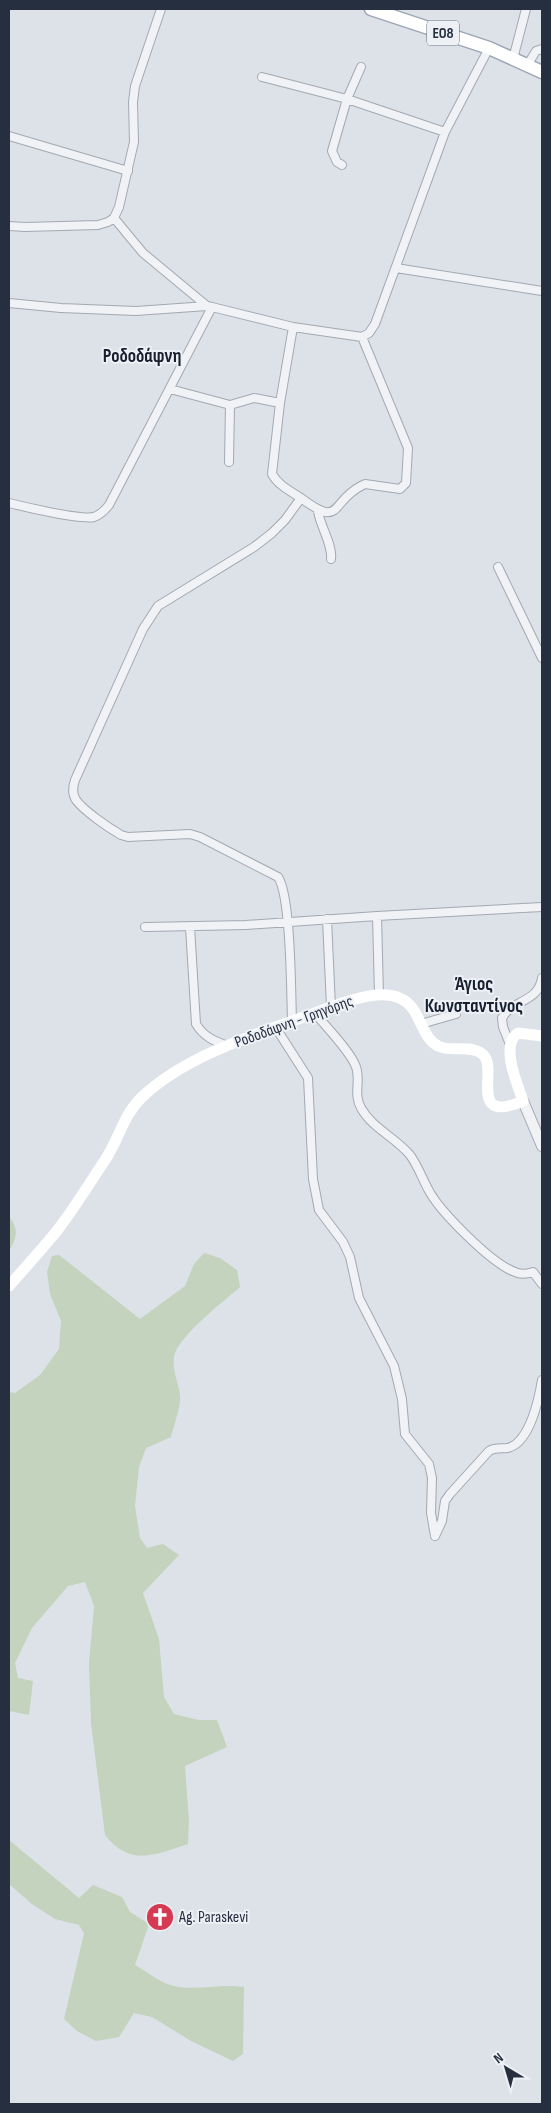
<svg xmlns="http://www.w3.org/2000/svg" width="551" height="2113" font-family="'Sofia Sans Condensed',sans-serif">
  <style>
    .green { fill: #c3d3be }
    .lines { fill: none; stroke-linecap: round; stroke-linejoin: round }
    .minor-casing { stroke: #a2a9b2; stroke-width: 10 }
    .tertiary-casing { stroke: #a2a9b2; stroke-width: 12 }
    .primary-casing { stroke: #9ca6b5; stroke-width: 15 }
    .minor { stroke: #f0f2f6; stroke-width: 8 }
    .tertiary { stroke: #f0f2f6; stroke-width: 10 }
    .secondary { stroke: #fff; stroke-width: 11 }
    .primary { stroke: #fff; stroke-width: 12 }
    .labels { text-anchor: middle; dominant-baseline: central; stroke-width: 4; stroke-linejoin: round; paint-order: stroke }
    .shield { fill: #edf1f6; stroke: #626977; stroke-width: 1 }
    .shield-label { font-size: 15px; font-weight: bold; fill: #262f40 }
    .street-label { font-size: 16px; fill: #262f40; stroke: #edf1f6 }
    .poi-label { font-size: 16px; fill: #262f40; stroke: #edf1f6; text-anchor: start }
    .quarter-label { font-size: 19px; font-weight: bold; fill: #182030; stroke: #edf1f6 }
  </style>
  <rect width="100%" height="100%" fill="#dde2e8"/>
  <path class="green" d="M9 1217C19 1228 17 1238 9 1251Z
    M204 1253 220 1258 237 1270 240 1287C224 1301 176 1338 174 1357 172 1372 179 1383 180 1395 181 1408 174 1424 171 1437L146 1448 139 1467 135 1506 140 1538 147 1548 163 1544 179 1555 143 1593 159 1639 164 1697 174 1714 199 1720H217L227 1747 185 1766 189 1821 188 1844C154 1855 130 1867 105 1835L91 1723 89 1663 94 1606 85 1582 68 1586 32 1628 15 1663 18 1678 33 1681 29 1715 9 1711V1392L15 1393 40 1375 59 1349 61 1321 50 1294 47 1272 52 1256 59 1255 140 1319 185 1286 194 1264Z
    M9 1840 79 1898 93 1885 122 1897 130 1912 149 1924 135 1965C146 1971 158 1981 170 1985 194 1992 219 1983 244 1987L243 2054 233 2061 191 2041 152 2017 134 2013 119 2037 96 2041 77 2031 64 2019 84 1933 79 1925 55 1919 32 1904 9 1884Z"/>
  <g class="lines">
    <defs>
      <path id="minor" d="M161 9 135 86 133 102 134 142 119 207 114 218 143 253 207 306
        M513 59 526 9
        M528 64 536 51 542 49
        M262 77 347 99 445 132
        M9 136 128 171
        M342 165 337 162 332 151 347 99 361 67
        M9 226 25 227 98 225 108 222 114 218
        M396 268 542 291
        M9 303 61 308 136 311 207 306 212 307 109 505C105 510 100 515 94 517 80 520 25 507 9 503
        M212 307 293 327
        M170 389 230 405 254 398 280 403 272 474C278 485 290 491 301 498L285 520 272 533 254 547 158 606 143 629 75 780C73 786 72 794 76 800 84 811 109 828 121 835L128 837 190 834 200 837 278 877C291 896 291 992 292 1021
        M280 403 293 327 362 337 369 333 375 324 445 132 489 48
        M229 462 230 405
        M301 498C342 529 330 502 361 486L365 484 400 489 406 483 408 448 362 337
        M318 511C320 526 333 545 331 559
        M498 567 542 658
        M377 916 542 907
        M327 919 331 1007
        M145 927 246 925 377 916 379 995
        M190 927 196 1024C204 1037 214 1041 228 1046
        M315 1013C326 1027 351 1052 356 1067 361 1081 353 1094 361 1108 372 1128 396 1138 410 1155 418 1166 422 1178 428 1189 439 1211 492 1264 515 1272 521 1275 527 1274 533 1272L542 1284
        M421 1024 456 1014
        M276 1028 308 1078 313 1179 319 1210 343 1242 350 1257 359 1298 394 1366 402 1399 405 1434 429 1464 432 1478 431 1513 435 1536
        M509 1042 503 1027 502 1018C513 999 538 1003 542 978
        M435 1536 442 1521 445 1501 450 1494 489 1451C496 1447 501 1449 508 1448 530 1442 539 1398 542 1380"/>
      <path id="tertiary" d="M523 1101 542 1146"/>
      <path id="primary" d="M371 9 489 48 542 72"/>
    </defs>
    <use href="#minor" class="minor-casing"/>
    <use href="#tertiary" class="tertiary-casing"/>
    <use href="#primary" class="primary-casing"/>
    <use href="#minor" class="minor"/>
    <use href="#tertiary" class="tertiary"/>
    <path class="secondary" d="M9 1286C25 1268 41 1250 56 1232 74 1209 89 1184 105 1160 119 1139 123 1116 141 1098 190 1051 269 1031 331 1007 354 999 395 983 413 1009 416 1013 418 1018 420 1022 425 1031 428 1041 438 1046 451 1053 475 1043 485 1057 496 1073 469 1124 523 1101 517 1083 500 1045 518 1033L542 1036"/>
    <use href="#primary" class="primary"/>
  </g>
  <defs>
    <symbol id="church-disc" viewBox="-11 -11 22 22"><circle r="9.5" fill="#d63952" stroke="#edf1f6"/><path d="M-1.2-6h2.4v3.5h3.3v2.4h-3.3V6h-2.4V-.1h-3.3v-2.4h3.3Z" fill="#fff"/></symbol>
  </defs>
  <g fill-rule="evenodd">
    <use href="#church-disc" x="144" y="1901" width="32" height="32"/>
  </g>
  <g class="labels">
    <rect class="shield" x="427" y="20.5" width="32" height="25" rx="4"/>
    <g class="shield-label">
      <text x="443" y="33">ΕΟ8</text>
    </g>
    <g class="street-label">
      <text transform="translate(294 1022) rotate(-20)">Ροδοδάφνη - Γρηγόρης</text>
    </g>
    <g class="poi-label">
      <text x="179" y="1917">Ag. Paraskevi</text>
    </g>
    <g class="quarter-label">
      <text x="142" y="356">Ροδοδάφνη</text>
      <text x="474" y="984">Άγιος<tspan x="474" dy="22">Κωνσταντίνος</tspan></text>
    </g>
  </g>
  <rect width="551" height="2113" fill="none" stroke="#262f40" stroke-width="20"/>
  <g transform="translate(506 2068) rotate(322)" stroke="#edf1f6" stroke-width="4" paint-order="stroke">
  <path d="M0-4L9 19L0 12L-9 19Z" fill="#262f40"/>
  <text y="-8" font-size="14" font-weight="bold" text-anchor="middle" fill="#262f40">N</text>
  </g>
</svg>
